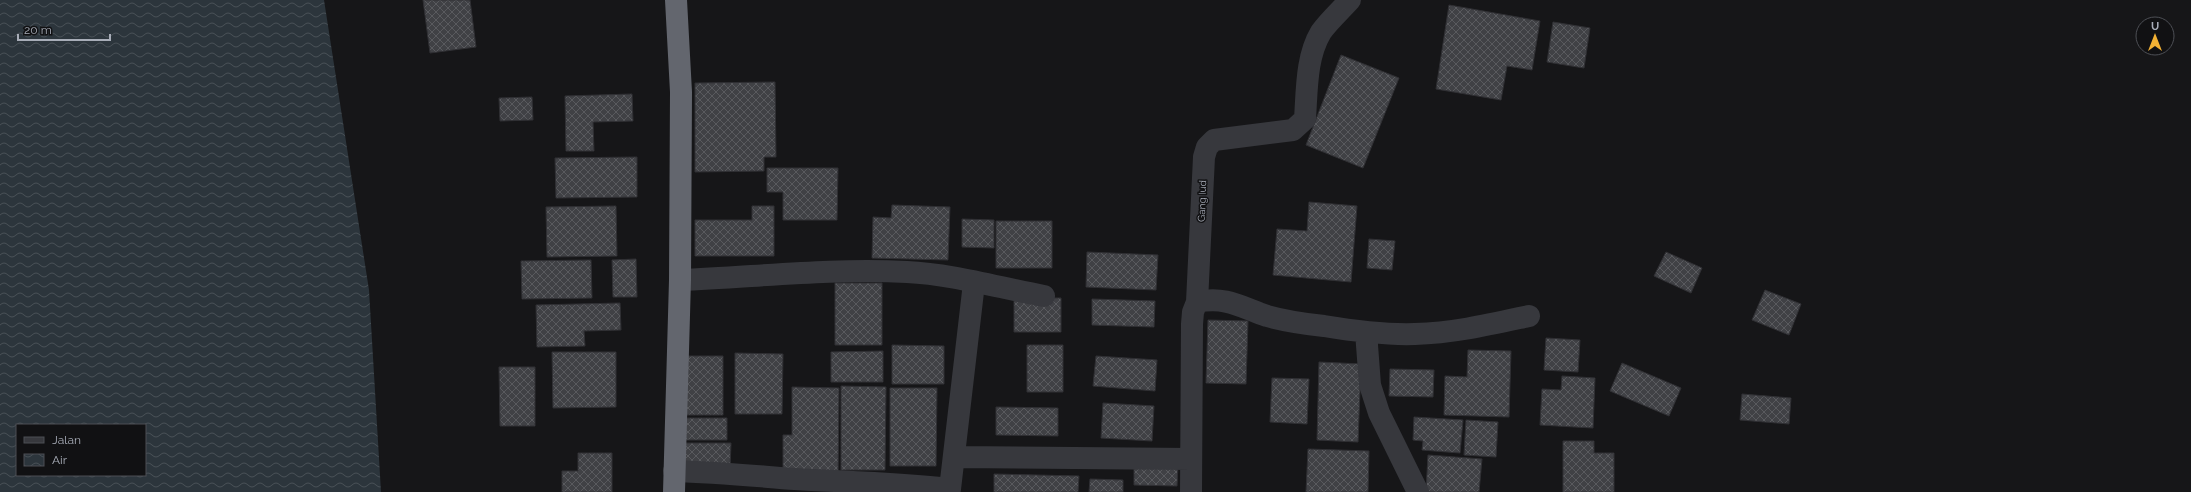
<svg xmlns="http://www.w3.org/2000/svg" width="2191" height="492" font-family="Raleway,sans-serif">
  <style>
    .water { fill: url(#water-waves); fill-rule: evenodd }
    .building { fill: url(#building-cross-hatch); stroke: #303034 }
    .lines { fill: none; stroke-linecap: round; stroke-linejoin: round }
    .minor { stroke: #37383d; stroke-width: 22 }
    .highway { stroke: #63666e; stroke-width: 22 }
    .labels { text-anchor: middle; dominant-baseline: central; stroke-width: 3; stroke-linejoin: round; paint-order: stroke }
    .street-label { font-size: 10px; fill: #a8adb8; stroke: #111113 }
  </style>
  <defs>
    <pattern id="water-waves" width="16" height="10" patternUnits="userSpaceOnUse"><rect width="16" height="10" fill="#2c353c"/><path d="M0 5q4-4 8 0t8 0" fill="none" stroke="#485056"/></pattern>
    <pattern id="building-cross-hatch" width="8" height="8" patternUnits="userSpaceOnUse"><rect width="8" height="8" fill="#404145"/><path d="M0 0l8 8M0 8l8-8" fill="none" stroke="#595a5e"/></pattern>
  </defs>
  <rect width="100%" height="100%" fill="#161618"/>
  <path class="water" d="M0 0H324L369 290 381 492H0ZM17 425H145V475H17Z"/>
  <path class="building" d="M423 0H470L476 47 430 53Z
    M1449 5 1540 21 1532 70 1507 66 1501 100 1436 89Z
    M1553 22 1590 28 1584 68 1547 62Z
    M1341 55 1399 78 1363 168 1306 145Z
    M775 82 776 157H764V171L695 172V83Z
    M632 94 633 121 593 122 594 151H566L565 96Z
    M532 97 533 120 500 121 499 98Z
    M637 157V197L556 198 555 158Z
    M767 168H838L837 220H783V192H767Z
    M1309 202 1357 206 1351 282 1273 275 1277 229 1307 231Z
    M892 205 950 207 948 260 872 258 873 217 891 218Z
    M616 206 617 256 547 257 546 207Z
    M752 206H774V256H695V220H752Z
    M962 219 994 220V248L962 247Z
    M996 221H1052V268H996Z
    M1369 239 1395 241 1392 270 1367 268Z
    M1087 252 1158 255 1156 290 1086 287Z
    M1666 252 1702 268 1691 293 1654 276Z
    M636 259 637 297H613L612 260Z
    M591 260 592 298 522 299 521 261Z
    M835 283H882V345H835Z
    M1765 290 1801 304 1789 335 1752 320Z
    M1014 298H1061V332H1014Z
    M1092 299 1155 301 1154 327 1092 325Z
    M620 303 621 330 584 331 585 346 537 347 536 305Z
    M1208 320 1248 321 1246 384 1206 383Z
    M1546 338 1580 340 1578 372 1544 370Z
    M892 345 944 346V384H892Z
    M1027 345H1063V392H1027Z
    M1468 350 1511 351 1509 417 1444 415 1445 376 1467 377Z
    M883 351V382H831V352Z
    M552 352H616V407L553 408Z
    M735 353 783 354 782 414H735Z
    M682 356H723V415H682Z
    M1096 356 1157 360 1155 391 1093 386Z
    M1319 362 1361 364 1358 442 1317 440Z
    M1622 363 1681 388 1669 416 1610 391Z
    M499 367H535V426H500Z
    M1390 369 1434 370 1433 397 1389 396Z
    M1562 376 1595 378 1593 428 1540 425 1542 389 1561 390Z
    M1272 378 1309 379 1307 424 1270 422Z
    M841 386 886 387 885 470H841Z
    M792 387 839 388 838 477H783V435H792Z
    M890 388H937L936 466H890Z
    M1742 394 1791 398 1789 424 1740 420Z
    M1103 403 1154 406 1152 441 1101 438Z
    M996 407 1058 408V436L996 435Z
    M1414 417 1463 420 1460 453 1422 450 1423 441 1413 440Z
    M683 418H727V440H683Z
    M1466 420 1498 422 1496 457 1464 455Z
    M1563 441H1594V453H1614V492H1563Z
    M685 443H731L730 469H685Z
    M1308 449 1369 451 1368 492H1306Z
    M578 453H612V492H562V471H578Z
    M1428 455 1482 459 1479 492H1426Z
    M1134 463 1178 464 1177 486 1134 485Z
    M994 474 1079 476 1078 492H994Z
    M1090 479 1123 480V492H1089Z"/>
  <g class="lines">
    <path class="minor" d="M680 280C755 277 832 268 907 272 952 274 1000 288 1044 296
      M1197 302C1226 296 1241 307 1267 316 1285 321 1306 324 1324 326 1354 331 1385 335 1415 334 1454 333 1492 324 1529 316
      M1366 332 1370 385 1379 413 1418 492
      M954 457 1191 459
      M674 471C715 472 755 476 795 479 847 482 899 483 950 489L949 492
      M950 489 974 283
      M1191 492 1192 324 1193 312 1197 302 1204 157 1207 147 1214 140 1293 130 1305 119C1307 90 1306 57 1321 32 1329 21 1341 10 1350 0"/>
    <path class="highway" d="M674 492 680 280 681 92 676 0"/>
  </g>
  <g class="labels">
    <g class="street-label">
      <text transform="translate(1202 201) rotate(-88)">Gang Iud</text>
    </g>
  </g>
  <rect x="16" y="424" width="130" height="52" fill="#111113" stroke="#4d4f55"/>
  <rect x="24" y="437" width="20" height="6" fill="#37383d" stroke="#4d4f55"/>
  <text x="52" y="444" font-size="12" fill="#a8adb8">Jalan</text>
  <rect x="24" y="454" width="20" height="12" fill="url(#water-waves)" stroke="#4d4f55"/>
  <text x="52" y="464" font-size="12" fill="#a8adb8">Air</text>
  <g transform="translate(2155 36)"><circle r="19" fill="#111113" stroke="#4d4f55"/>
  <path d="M0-3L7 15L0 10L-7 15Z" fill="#f2b134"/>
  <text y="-6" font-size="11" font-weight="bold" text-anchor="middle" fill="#a8adb8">U</text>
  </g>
  <path d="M18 34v6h92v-6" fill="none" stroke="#a8adb8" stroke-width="2"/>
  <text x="24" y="34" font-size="12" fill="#a8adb8" stroke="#111113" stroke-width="3" paint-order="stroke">20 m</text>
</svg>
